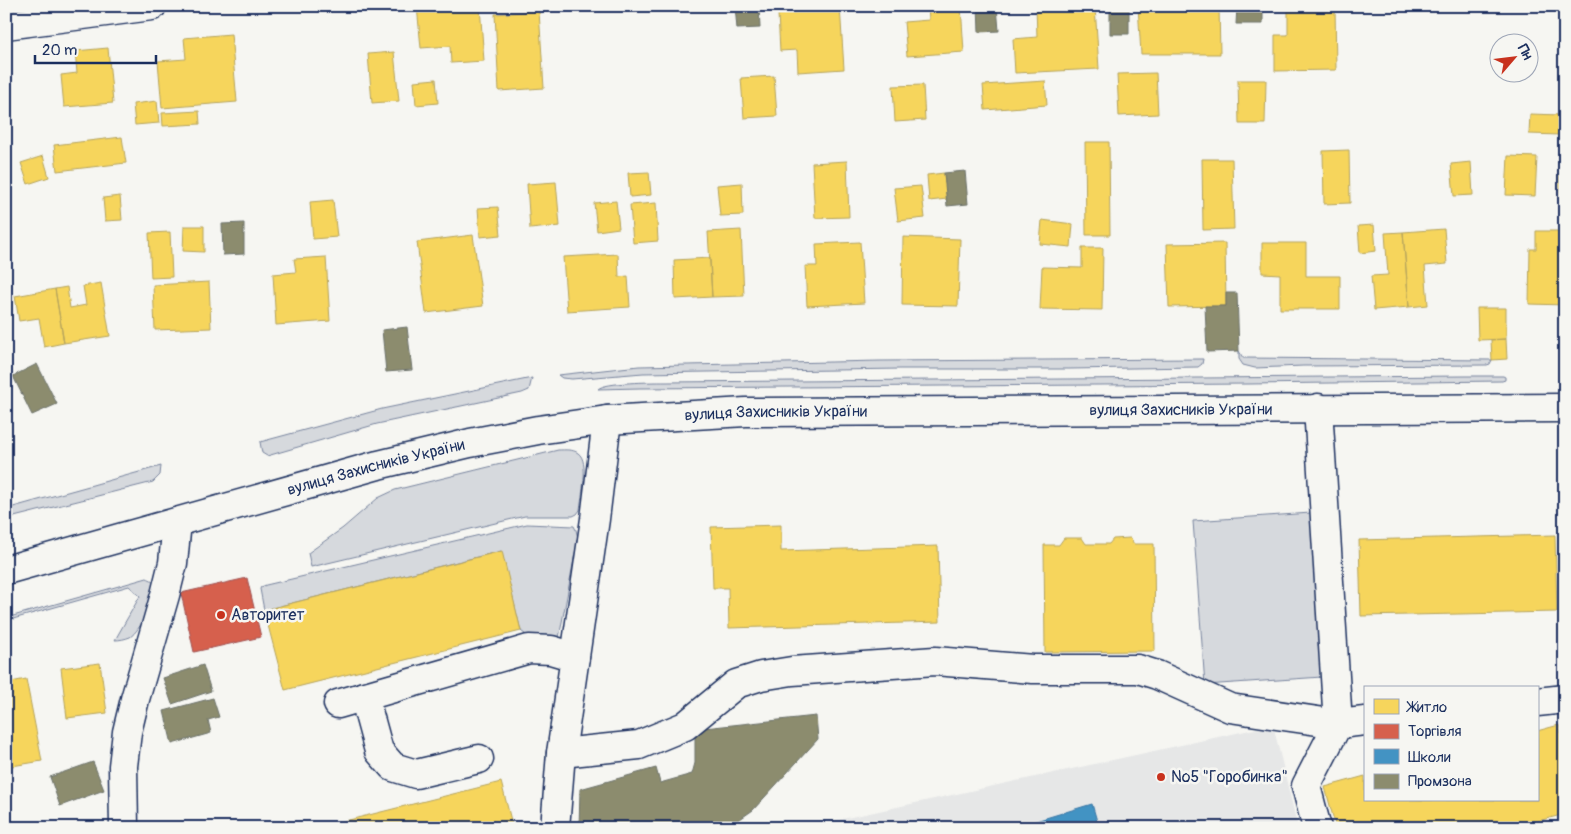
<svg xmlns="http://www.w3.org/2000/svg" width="1571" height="834" font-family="Pangolin,sans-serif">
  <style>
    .built { fill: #e6e7e7 }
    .green { fill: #d6d9dd; stroke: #78849e }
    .homes { fill: #f6d55c; stroke: #b4a35d }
    .shops { fill: #d6604d; stroke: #9e5152 }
    .schools { fill: #4393c3; stroke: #3775a5 }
    .industry { fill: #8c8c6e; stroke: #6a7069 }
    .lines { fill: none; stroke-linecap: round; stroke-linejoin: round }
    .minor-casing { stroke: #1b2f5e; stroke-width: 31 }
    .minor { stroke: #f6f6f2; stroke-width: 28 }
    .poi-dot { fill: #c8321e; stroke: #f6f6f2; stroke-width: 2 }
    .labels { text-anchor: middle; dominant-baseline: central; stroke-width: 5; stroke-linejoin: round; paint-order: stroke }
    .street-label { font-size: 16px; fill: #1b2f5e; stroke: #f6f6f2 }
    .poi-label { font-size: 16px; fill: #1b2f5e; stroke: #f6f6f2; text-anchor: start }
  </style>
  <rect width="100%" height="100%" fill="#f6f6f2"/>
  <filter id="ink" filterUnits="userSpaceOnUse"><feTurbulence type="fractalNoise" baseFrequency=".02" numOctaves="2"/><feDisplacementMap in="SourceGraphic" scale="10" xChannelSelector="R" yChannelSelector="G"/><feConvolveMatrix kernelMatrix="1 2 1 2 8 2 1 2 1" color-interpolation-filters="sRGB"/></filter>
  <g filter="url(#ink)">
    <path class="built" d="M1273 725 1298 828H801Z"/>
    <path class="green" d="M1239 351 1243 358 1492 360 1490 364 1487 365 1303 366 1255 368 1243 365 1239 359Z
      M1203 359 1202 364 1198 367 1069 369H900L643 373 572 379 562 378 558 375 639 366 880 361Z
      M1465 376H1503L1505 377V380L1502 381 1248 384 640 388 598 389C605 382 652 382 665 382Z
      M532 378 529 390 522 393 377 424 267 456 262 453 260 442 382 409Z
      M558 450C565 450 573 449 578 453 590 461 581 497 580 510L577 514 573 516H525L311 567 308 553 343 528 378 498 395 490Z
      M161 466 160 475 153 482 6 519V509Z
      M1311 513 1322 677 1205 685 1193 521Z
      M527 524 574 526 576 530 578 538 559 638 535 642 521 631 501 551 264 610 260 589 261 587 266 585Z
      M147 578C151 580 155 581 156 585 158 596 140 631 130 637 125 639 120 640 115 640L140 596 129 586 6 621V618Z"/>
    <path class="homes" d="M417 6H480L484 61 451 63 450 46 421 48Z
      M794 6H840L844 69 798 72 797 50 780 51 778 14 794 13Z
      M928 6H961L964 52 907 56 904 22 929 20Z
      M1036 6H1095L1099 69 1015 73 1013 39 1037 37Z
      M1138 6H1219L1220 54H1141Z
      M1335 6 1336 70 1275 71V35H1288V7Z
      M539 11 544 88 499 91 495 14Z
      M231 34 237 102 162 108 158 61 186 59 184 38Z
      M108 48 113 103 64 107 61 75 77 73 75 51Z
      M394 52 399 101 372 103 368 54Z
      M1156 73 1158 114 1119 116 1117 74Z
      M774 76 777 116 744 118 741 78Z
      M436 79 438 103 416 105 414 81Z
      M1238 80H1266L1265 124H1239Z
      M1045 81 1047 105 985 110 983 85Z
      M923 85 925 120 895 122 893 86Z
      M157 101 159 123 135 125 133 104Z
      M199 111 200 124 163 126 162 113Z
      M1530 114 1561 115 1560 135 1529 134Z
      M122 137 126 163 57 171 54 145Z
      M1085 142H1109L1110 235H1086Z
      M1349 150 1350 203 1324 204 1323 151Z
      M43 156 49 177 28 184 21 163Z
      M1508 156 1537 157 1535 196 1506 195Z
      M1202 159H1232L1234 229 1203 230Z
      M847 161 849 217 815 218 812 163Z
      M1471 162 1473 195 1454 196 1451 164Z
      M1559 167H1565V223H1562Z
      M649 172 651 195 630 197 628 173Z
      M944 173 947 199 929 201 927 175Z
      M556 182 560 226 530 229 527 184Z
      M742 183 743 215 720 216 717 185Z
      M921 186 925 218 898 221 894 188Z
      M120 196 122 220 105 221 103 198Z
      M333 200 337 237 313 239 310 202Z
      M616 201 619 228 597 231 594 203Z
      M656 203 658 241 633 243 630 205Z
      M498 207 501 235 480 237 478 208Z
      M1042 220 1073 224 1071 247 1040 244Z
      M1374 225 1376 251 1360 253 1358 226Z
      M184 226H204V252L183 251Z
      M1444 229 1447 264 1425 266 1428 305 1409 307 1403 232Z
      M741 230 744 296 712 297 708 232Z
      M1536 231H1565V305L1529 304 1530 249H1536Z
      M170 232 172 277 151 278 149 233Z
      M1403 232 1409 307 1374 310 1371 276 1388 275 1385 233Z
      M473 235 483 306 426 313 417 242Z
      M903 237 960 239 958 306 902 305Z
      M860 242 864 303 807 306 805 266H817L816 244Z
      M1225 243 1226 306 1169 307 1167 244Z
      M1262 243H1306V276H1340V309H1280V274L1262 273Z
      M1082 248H1103L1102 310 1040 309 1042 267 1082 268Z
      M618 254 619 277 628 276 630 307 567 311 563 257Z
      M326 257 330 321 276 325 273 274 296 272 294 259Z
      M710 258 712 297 675 299 674 260Z
      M209 282 211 328 155 330 153 285Z
      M101 283 110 336 64 343 55 289 67 287 70 308 86 305 83 286Z
      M55 289 64 343 44 347 39 318 19 321 15 296Z
      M1477 308H1506V339L1478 340Z
      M1506 339 1507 359 1492 360 1491 340Z
      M781 525V551L938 546 940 622 729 628 728 588H713L711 527Z
      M1555 535 1557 612 1361 616 1359 540Z
      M1064 538H1082L1086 544H1109L1113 539 1130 538 1134 544H1154L1155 651 1045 652 1044 545H1059Z
      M502 551 521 631 285 690 264 610Z
      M100 663 107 713 67 718 61 668Z
      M26 679 42 761 6 767V683Z
      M1559 725 1565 748V814L1511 828H1336L1325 787 1365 776V800H1537V731Z
      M501 782 513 828H317Z"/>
    <path class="shops" d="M247 578 261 637 194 652 181 593Z"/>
    <path class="schools" d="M1092 804 1099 828H1016V827Z"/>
    <path class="industry" d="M735 6H759L760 28 737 29Z
      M978 6H997L999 31 979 32Z
      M1110 6H1129V34H1110Z
      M1237 6H1263V24H1236Z
      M965 171 968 204 947 206 944 173Z
      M244 223V254L223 255 222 224Z
      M1226 293H1237L1239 351 1207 352 1205 306H1226Z
      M407 327 412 370 386 372 382 330Z
      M37 364 57 404 32 415 13 376Z
      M203 665 211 691 172 704 163 678Z
      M213 698 219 717 208 720 211 733 172 744 164 711Z
      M816 716 818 739 753 810 727 828H579L580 789 656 768 660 783 692 774 695 763V729Z
      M93 762 104 790 60 806 50 777Z"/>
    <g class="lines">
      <defs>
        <g id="minor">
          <path d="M6 25 152 6"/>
          <path id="s1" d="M6 570 378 465 470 443 538 430 607 420 746 412 1565 408"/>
          <path d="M364 696 379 751 393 767 416 774 479 759"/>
          <path d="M1537 702 1565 699"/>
          <path d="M338 704 529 649 551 650 575 657"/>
          <path d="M561 753 639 745 685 726 736 684 761 676 792 671 935 661 1033 669H1138L1157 675 1230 708 1338 724 1365 721"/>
          <path d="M124 828 123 766 127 732 135 699 165 595 173 563 177 522"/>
          <path d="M555 828 561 753 595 519 607 420"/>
          <path d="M1317 828 1306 786 1338 724 1318 408"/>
        </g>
      </defs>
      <use href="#minor" class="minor-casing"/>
      <use href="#minor" class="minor"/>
    </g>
  </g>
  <g class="poi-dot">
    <circle cx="221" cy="615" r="5"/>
    <circle cx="1161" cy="777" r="5"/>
  </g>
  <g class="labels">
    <g class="street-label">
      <text stroke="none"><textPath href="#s1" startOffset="1194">вулиця Захисників України</textPath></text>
      <text stroke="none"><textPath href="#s1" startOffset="789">вулиця Захисників України</textPath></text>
      <text stroke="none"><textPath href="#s1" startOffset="384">вулиця Захисників України</textPath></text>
    </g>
    <g class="poi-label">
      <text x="231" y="615">Авторитет</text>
      <text x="1171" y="777">№5 "Горобинка"</text>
    </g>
  </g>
  <rect width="1571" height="834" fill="none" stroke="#f6f6f2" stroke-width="25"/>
  <rect x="12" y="12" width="1546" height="809" fill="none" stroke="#1b2f5e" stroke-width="2" filter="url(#ink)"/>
  <rect x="1364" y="686" width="175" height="115" fill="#f6f6f2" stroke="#9ea6b7"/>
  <rect x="1374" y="699" width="25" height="15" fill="#f6d55c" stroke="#9ea6b7"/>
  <text x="1408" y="712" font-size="15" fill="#1b2f5e">Житло</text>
  <rect x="1374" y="724" width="25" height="15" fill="#d6604d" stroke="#9ea6b7"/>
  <text x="1408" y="736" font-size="15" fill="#1b2f5e">Торгівля</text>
  <rect x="1374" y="749" width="25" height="15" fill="#4393c3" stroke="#9ea6b7"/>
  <text x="1408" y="762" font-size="15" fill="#1b2f5e">Школи</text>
  <rect x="1374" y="774" width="25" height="15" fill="#8c8c6e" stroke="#9ea6b7"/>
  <text x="1408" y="786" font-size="15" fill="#1b2f5e">Промзона</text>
  <g transform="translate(1514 58) rotate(62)"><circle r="24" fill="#f6f6f2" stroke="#9ea6b7"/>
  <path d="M0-4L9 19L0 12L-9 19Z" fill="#c8321e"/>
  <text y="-8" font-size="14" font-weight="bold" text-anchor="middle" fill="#1b2f5e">Пн</text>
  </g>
  <path d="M35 55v8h121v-8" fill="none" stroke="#1b2f5e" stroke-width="2.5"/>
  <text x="42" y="55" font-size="15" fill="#1b2f5e" stroke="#f6f6f2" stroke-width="4" paint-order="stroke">20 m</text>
</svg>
